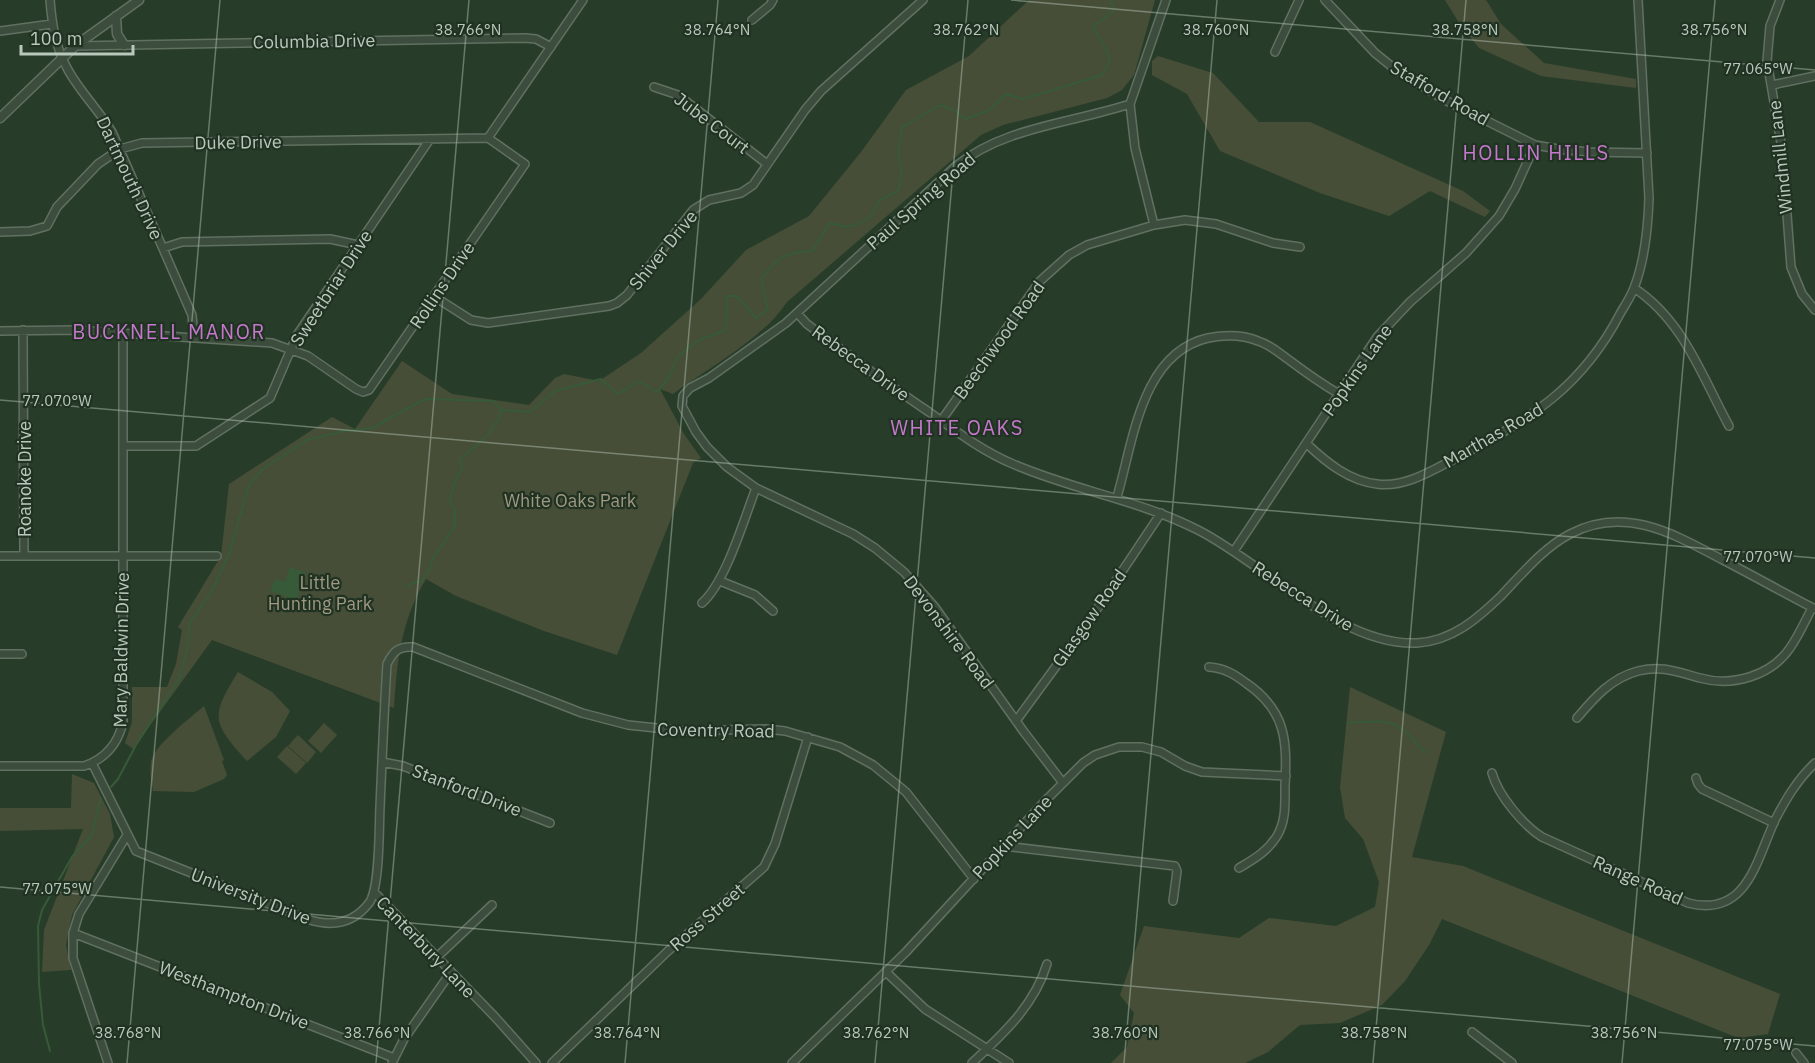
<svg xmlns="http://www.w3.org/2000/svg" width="1815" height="1063" font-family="'IBM Plex Sans',sans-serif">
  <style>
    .green { fill: #464e38 }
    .water { fill: #375a39 }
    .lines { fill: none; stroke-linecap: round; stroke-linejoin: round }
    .stream { stroke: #375a39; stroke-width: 2 }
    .minor-casing { stroke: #607061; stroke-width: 10 }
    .tertiary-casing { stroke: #607061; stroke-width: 11 }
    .minor { stroke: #3c4d3d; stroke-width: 7 }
    .tertiary { stroke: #3c4d3d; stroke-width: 8 }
    .ticks { fill: none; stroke: #b8c8ba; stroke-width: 1.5; stroke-opacity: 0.45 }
    .labels { text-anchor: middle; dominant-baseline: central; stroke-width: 4.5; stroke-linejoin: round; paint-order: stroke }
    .street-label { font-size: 18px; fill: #b8c8ba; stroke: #203222 }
    .park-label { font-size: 18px; fill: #a09880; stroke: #203222 }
    .neighbourhood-label { font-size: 20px; letter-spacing: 1.5px; fill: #c678cd; stroke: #203222 }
    .ticks-label { font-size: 15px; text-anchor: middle; fill: #b8c8ba; stroke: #203222; stroke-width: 4.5; stroke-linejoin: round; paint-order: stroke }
  </style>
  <rect width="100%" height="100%" fill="#283d29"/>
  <path class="green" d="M1029 0H1155L1134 75 1122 90 1107 98 1003 125 981 135 787 302C763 339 709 367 673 394L660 389 684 434 701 458 693 463 617 655 544 631 456 596 426 579C401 621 397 661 394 708L212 640 133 749 125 743 132 722V687H167L176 664 182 630 178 627 221 556 229 484 332 417 355 429 402 361 452 394 529 405 555 378 564 374 599 381 641 353 701 299 746 250 809 216 861 152 906 90 969 56Z
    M1445 0H1486L1501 24 1544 63 1636 79V88L1541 76 1479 48 1461 26Z
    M1158 56 1213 73 1259 122H1310L1463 191 1490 211 1485 217 1430 191 1389 216 1320 193 1220 151 1187 94 1152 75V61Z
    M238 672 272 692 290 711 276 737 247 761C212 722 210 717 238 672Z
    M1350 687 1446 732 1412 857 1463 866 1780 994 1768 1034 1738 1038 1442 919 1429 945 1405 981 1382 1005 1340 1023 1300 1025 1268 1052 1245 1063H1111L1127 1047 1134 1013 1120 995 1144 926 1239 938 1269 918 1336 926 1375 907 1379 882 1363 839 1345 818 1340 787Z
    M204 706 224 760 222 761 227 775 224 779 194 792 153 791C151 782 149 767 152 758 158 743 191 717 204 706Z
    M324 723 337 735 321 753 308 741Z
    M298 735 316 752 307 763 288 746Z
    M287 746 306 763 296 774 277 757Z
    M72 774 94 783 110 814 114 837 72 915 66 945 71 970 42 972 44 930 83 829 0 831V808H71Z"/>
  <path class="water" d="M290 567 306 573 296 600 270 591 275 579 285 582Z"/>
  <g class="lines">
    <path class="stream" d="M407 587 413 583 422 581 431 566 432 560 455 526V509L449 501 457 476 463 467 459 460C476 446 496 432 501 410
      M1348 723C1365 722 1386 718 1401 728 1410 734 1417 745 1425 752
      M111 787 118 779 136 745 180 677 187 649 190 622 211 593 229 554 249 485 264 468 307 440 344 431 372 428 425 399 494 401 501 410 530 412 555 391 601 379 618 394 639 381 657 392 668 379 678 356 699 340 726 330 727 296H737L756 318 768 309 761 279C777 258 785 252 812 251L830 223 846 227 856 225 870 217 880 200 898 191 902 174 898 152 902 127 940 105 954 110 965 119 988 111 1006 94 1023 99 1102 75 1110 61 1107 51 1093 27 1114 10 1111 0
      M50 1051 43 1025 39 984 38 926 42 910 56 885 72 857 92 835 101 798"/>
    <defs>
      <path id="minor" d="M50 0C52 24 55 46 67 68 79 91 99 110 112 132L192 315 194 338
        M1325 0 1375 53 1396 70 1443 99 1535 145 1558 149 1589 152 1647 153
        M1780 0 1770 26 1767 61 1782 149 1791 267 1802 294 1815 310
        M752 20 770 5 773 0
        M0 31 52 24
        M75 46 525 38 536 39 551 47
        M1275 52 1299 0
        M1772 85 1815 76
        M654 87 678 95 767 164
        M1130 104 1135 148 1154 225
        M488 138 583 0
        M0 232 30 231 47 226 57 207 98 164 120 149 142 143 488 138 525 164 369 390 363 392 356 389 308 356 272 343 74 330 0 331
        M163 248 182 242 330 239 358 245
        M1634 288C1683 320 1702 376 1729 426
        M435 297 471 320 488 323 609 306 617 303 627 295 693 210 709 200 741 193 753 185 805 110 821 91 923 0
        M797 313 807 324C847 354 887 384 929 412 956 431 982 451 1013 464 1073 490 1139 500 1198 530 1265 564 1340 646 1417 643 1452 641 1477 619 1501 596 1522 574 1543 548 1570 534 1625 505 1674 534 1723 560 1754 576 1784 593 1815 609
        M23 330 24 556
        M941 421 1040 281 1069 255 1087 245 1154 225 1185 220 1216 224 1273 243 1300 247
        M1307 444C1326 462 1349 481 1377 484 1405 488 1433 470 1458 457 1530 419 1582 388 1621 312 1626 304 1631 296 1634 288 1645 260 1648 228 1649 198L1638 0
        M123 446H196L270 398 297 335 430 139
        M1117 497C1133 443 1141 353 1208 338 1224 335 1243 335 1258 341 1271 345 1279 353 1289 360 1305 372 1322 384 1339 394
        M1234 551 1377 337 1410 302 1466 253 1499 216 1515 189 1535 145
        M0 556H217
        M720 581 755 595 773 611
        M702 603C726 582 744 519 756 488
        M0 654H22
        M1209 667C1224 668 1234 674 1246 683 1287 711 1287 741 1285 787 1285 804 1286 821 1277 836 1267 852 1254 859 1239 868
        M1577 718C1594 698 1611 678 1638 671 1663 665 1677 672 1700 678 1732 687 1771 676 1790 648 1799 635 1805 621 1812 608
        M1016 721 1087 624 1161 513
        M382 762 403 766 550 823
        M92 763 136 851 307 919C331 927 353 924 369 903 380 889 379 827 380 807 382 760 384 712 387 664 393 652 398 646 413 647L582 713 628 725 685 731 766 729 785 731 840 747 873 765 906 792 974 879
        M0 766H84C105 759 118 744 123 722V333
        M1492 773C1498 795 1523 825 1542 837L1688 903C1747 918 1756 861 1775 820 1786 799 1797 780 1815 763
        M1696 778 1698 784 1702 789 1774 823
        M1063 783 1024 732 934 606 904 572 875 548 853 534 756 488 727 467 707 447 696 432 682 406 683 396 690 388 709 378 786 323 956 166C1004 127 1072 123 1130 104L1166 0
        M1004 846 1175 866 1177 871 1173 901
        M374 892 495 1017 536 1063
        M73 933 394 1058
        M437 957 492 905
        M886 972 925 1009 1009 1063
        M1472 1032 1512 1063
        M1796 1053 1804 1063
        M108 1063 73 958V933L79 914 127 835
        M392 1063 404 1039 451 972
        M552 1063 668 951 764 867 775 844 808 737
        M792 1063 906 952 1046 800 1083 763 1095 755 1119 747H1142L1161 752 1185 766 1202 772 1286 776
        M972 1063C1003 1034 1034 1006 1047 964"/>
      <path id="tertiary" d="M116 16 117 34 124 45
        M0 118 75 46 139 0"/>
    </defs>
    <use href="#minor" class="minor-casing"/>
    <use href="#tertiary" class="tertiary-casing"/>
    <use href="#minor" class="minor"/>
    <use href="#tertiary" class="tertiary"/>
  </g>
  <path class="ticks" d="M1011 0 1815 70M0 400 1815 558M0 887 1815 1046M127 1063 220 0M376 1063 469 0M625 1063 718 0M875 1063 968 0M1124 1063 1217 0M1373 1063 1466 0M1622 1063 1715 0"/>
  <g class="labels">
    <g class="street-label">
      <text transform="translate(314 41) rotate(-1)">Columbia Drive</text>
      <text transform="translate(1440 93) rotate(30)">Stafford Road</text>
      <text transform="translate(712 123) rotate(37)">Jube Court</text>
      <text transform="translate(238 142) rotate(-1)">Duke Drive</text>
      <text transform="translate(1780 157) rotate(-96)">Windmill Lane</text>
      <text transform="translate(130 178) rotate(65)">Dartmouth Drive</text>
      <text transform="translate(921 201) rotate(-41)">Paul Spring Road</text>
      <text transform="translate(663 250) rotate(-51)">Shiver Drive</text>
      <text transform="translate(442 285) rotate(-56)">Rollins Drive</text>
      <text transform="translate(331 288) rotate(-57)">Sweetbriar Drive</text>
      <text transform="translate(999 340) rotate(-54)">Beechwood Road</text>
      <text transform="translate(861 363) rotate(36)">Rebecca Drive</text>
      <text transform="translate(1357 370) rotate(-55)">Popkins Lane</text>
      <text transform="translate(1493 435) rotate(-30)">Marthas Road</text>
      <text transform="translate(24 479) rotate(-90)">Roanoke Drive</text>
      <text transform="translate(1303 596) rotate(32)">Rebecca Drive</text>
      <text transform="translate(1089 618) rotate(-55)">Glasgow Road</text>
      <text transform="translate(949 632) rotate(53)">Devonshire Road</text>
      <text transform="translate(121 650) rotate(-89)">Mary Baldwin Drive</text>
      <text transform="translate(716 730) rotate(1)">Coventry Road</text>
      <text transform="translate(467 790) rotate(21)">Stanford Drive</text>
      <text transform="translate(1012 837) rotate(-47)">Popkins Lane</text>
      <text transform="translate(1638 880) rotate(24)">Range Road</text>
      <text transform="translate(251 896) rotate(21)">University Drive</text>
      <text transform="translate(707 917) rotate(-41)">Ross Street</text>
      <text transform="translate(426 947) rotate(46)">Canterbury Lane</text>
      <text transform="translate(234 995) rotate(21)">Westhampton Drive</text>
    </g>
    <g class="park-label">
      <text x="570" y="500">White Oaks Park</text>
      <text x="320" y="582">Little<tspan x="320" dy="21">Hunting Park</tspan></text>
    </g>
    <g class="neighbourhood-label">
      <text x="1536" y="152">HOLLIN HILLS</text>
      <text x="169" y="331">BUCKNELL MANOR</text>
      <text x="957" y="427">WHITE OAKS</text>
    </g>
  </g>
  <g class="ticks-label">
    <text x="468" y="35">38.766°N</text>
    <text x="717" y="35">38.764°N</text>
    <text x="966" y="35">38.762°N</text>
    <text x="1216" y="35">38.760°N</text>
    <text x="1465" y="35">38.758°N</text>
    <text x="1714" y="35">38.756°N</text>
    <text x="1758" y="74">77.065°W</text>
    <text x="57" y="406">77.070°W</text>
    <text x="1758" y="562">77.070°W</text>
    <text x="57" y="894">77.075°W</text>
    <text x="128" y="1038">38.768°N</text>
    <text x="377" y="1038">38.766°N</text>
    <text x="627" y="1038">38.764°N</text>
    <text x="876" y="1038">38.762°N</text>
    <text x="1125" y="1038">38.760°N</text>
    <text x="1374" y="1038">38.758°N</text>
    <text x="1624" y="1038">38.756°N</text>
    <text x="1758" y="1050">77.075°W</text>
  </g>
  <path d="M21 45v9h112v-9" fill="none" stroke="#b8c8ba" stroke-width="3"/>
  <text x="30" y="45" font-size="18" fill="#b8c8ba" stroke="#203222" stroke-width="4.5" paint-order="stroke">100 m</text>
</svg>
